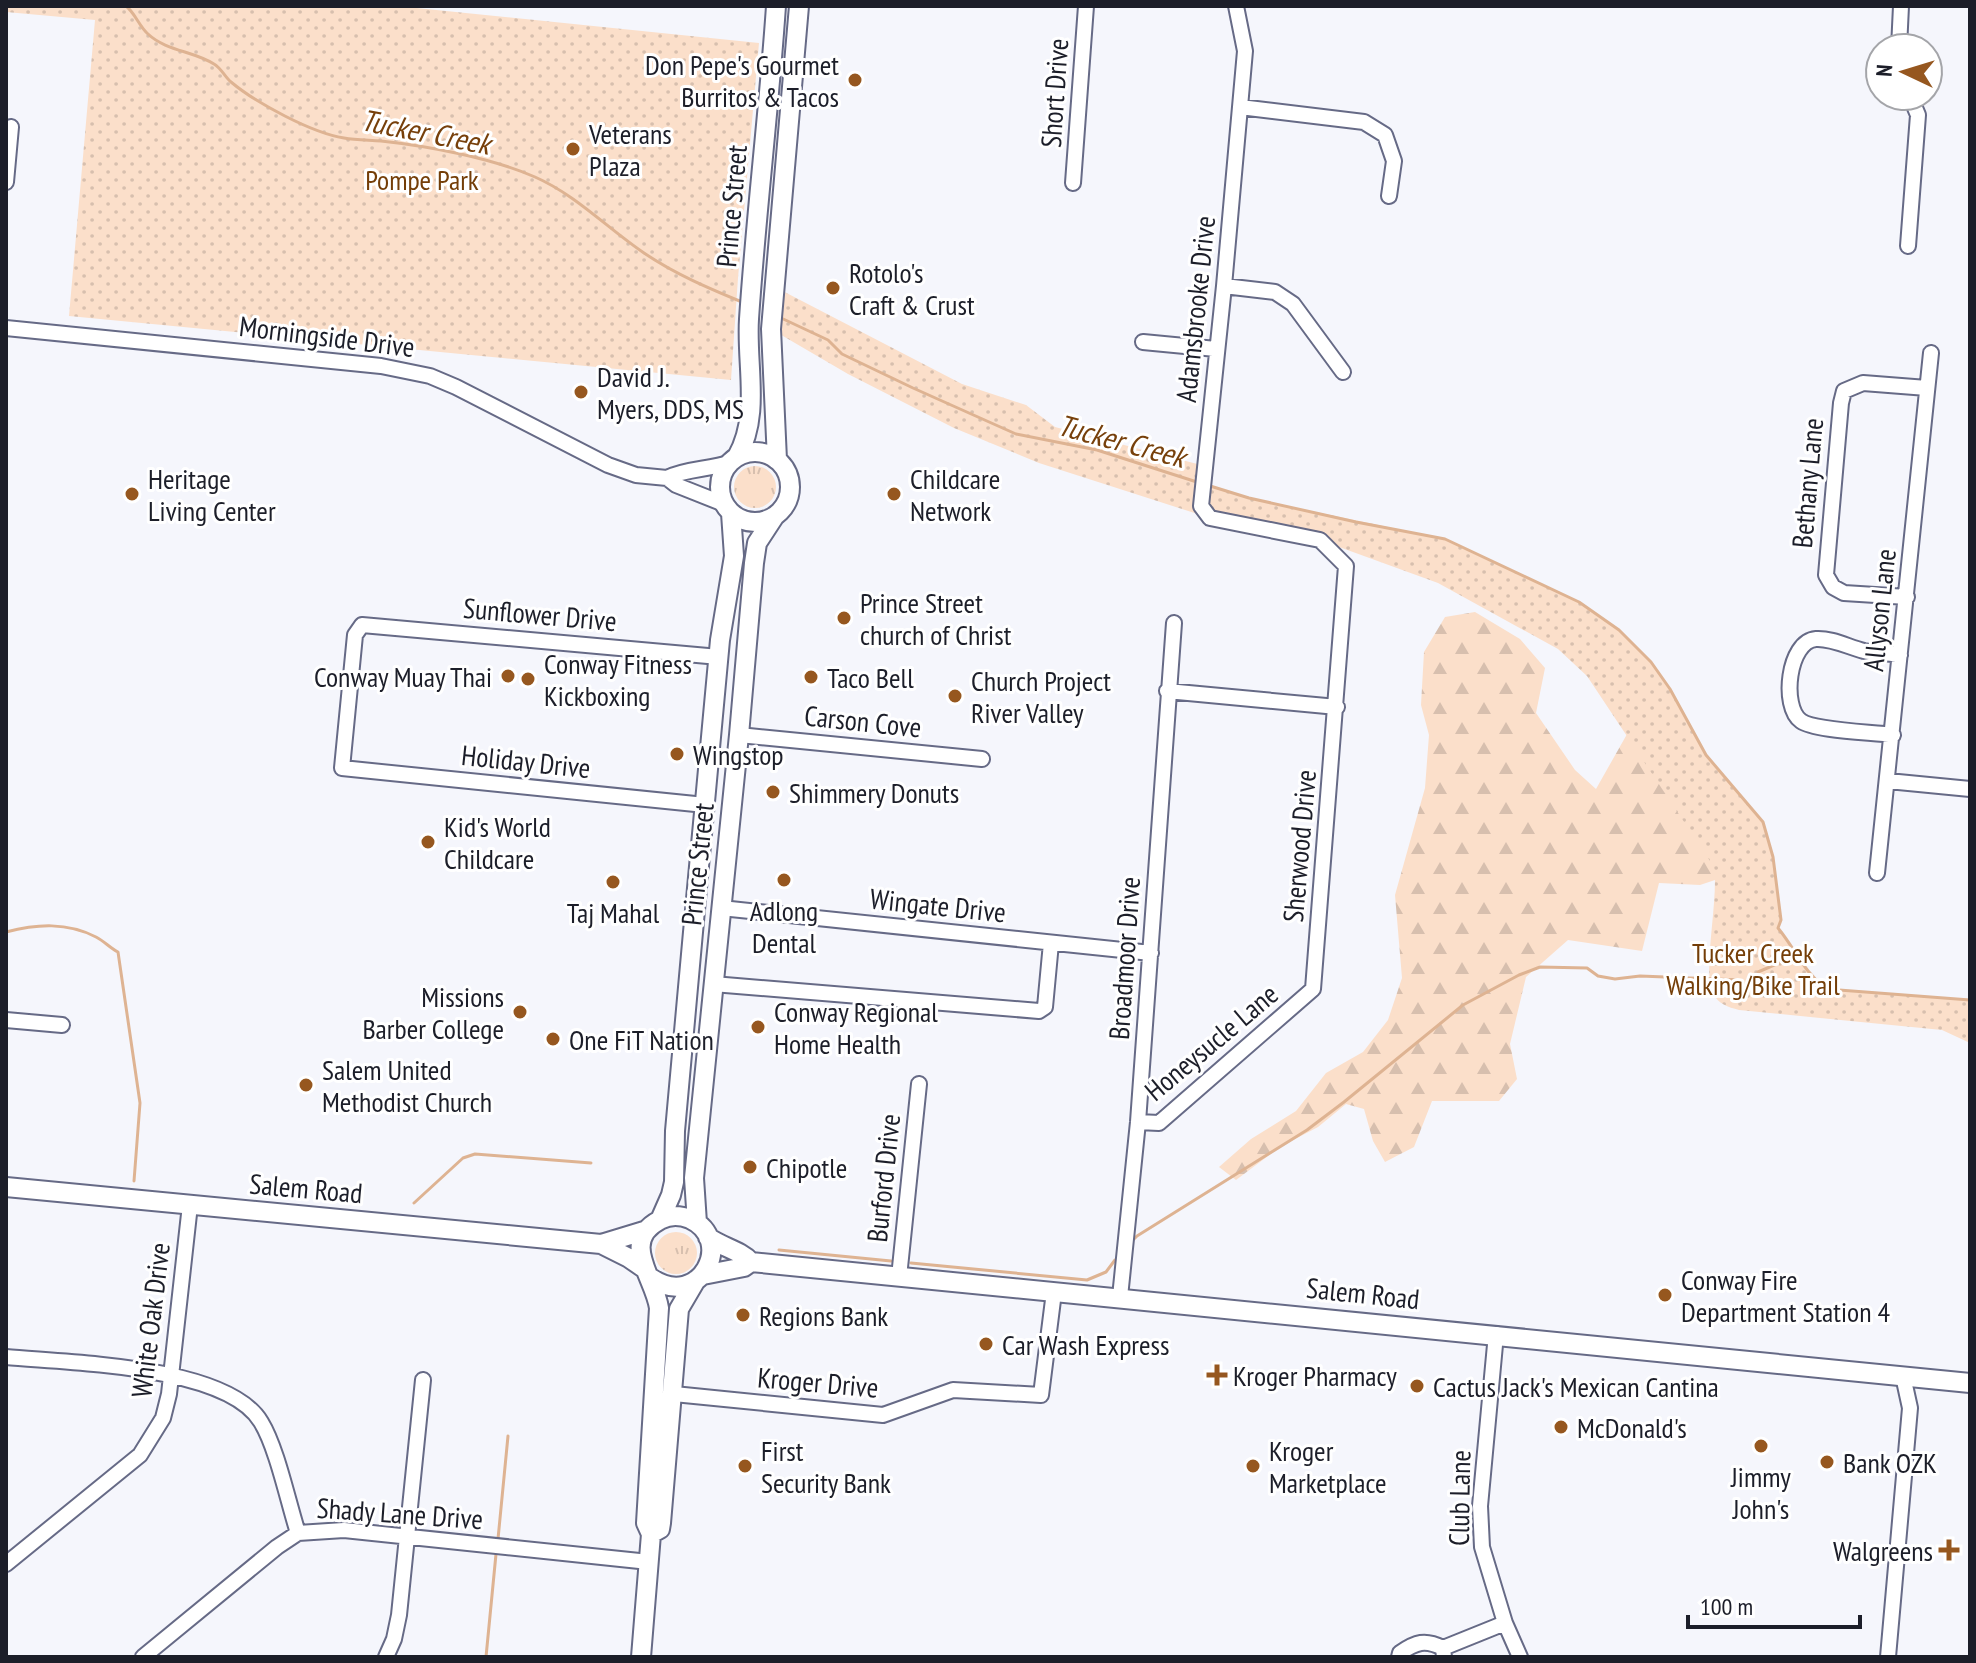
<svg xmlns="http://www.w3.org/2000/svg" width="1976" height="1663" font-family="'PT Sans Narrow',sans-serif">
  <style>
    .grass { fill: url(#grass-tufts) }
    .forest { fill: url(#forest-firs) }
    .park { fill: url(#park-dots) }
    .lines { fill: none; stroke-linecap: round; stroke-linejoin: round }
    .stream { stroke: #deb392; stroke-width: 3 }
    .minor-casing { stroke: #666a86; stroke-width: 18 }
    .major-casing { stroke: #666a86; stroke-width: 22 }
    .minor { stroke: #fff; stroke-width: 14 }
    .major { stroke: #fff; stroke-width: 18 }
    .poi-dot { fill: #96571f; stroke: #fff; stroke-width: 3 }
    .labels { text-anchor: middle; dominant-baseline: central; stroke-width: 6; stroke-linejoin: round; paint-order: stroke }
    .poi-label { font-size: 28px; fill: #1c1e29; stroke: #fff; text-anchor: start }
    .street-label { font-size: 28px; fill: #1c1e29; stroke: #fff }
    .park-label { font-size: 28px; fill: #743e08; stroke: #fff }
    .water-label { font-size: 30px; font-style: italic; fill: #77400b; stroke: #fff }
  </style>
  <defs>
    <pattern id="grass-tufts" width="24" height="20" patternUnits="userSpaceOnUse" patternTransform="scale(2)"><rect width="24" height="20" fill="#fbdfca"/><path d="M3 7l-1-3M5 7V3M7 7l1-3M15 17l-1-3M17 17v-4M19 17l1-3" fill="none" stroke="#d7bfae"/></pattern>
    <pattern id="forest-firs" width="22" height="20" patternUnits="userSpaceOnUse" patternTransform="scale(2)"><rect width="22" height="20" fill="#fbdfca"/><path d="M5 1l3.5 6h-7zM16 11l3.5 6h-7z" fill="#d7bfae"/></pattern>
    <pattern id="park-dots" width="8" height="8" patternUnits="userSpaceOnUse" patternTransform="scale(2)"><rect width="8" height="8" fill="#fbdfca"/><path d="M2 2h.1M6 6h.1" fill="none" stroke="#d7bfae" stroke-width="1.8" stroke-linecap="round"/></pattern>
  </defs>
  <rect width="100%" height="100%" fill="#f5f6fc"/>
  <path class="grass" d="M734 487a21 21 0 1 1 42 0a21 21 0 1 1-42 0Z
    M655 1253a21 21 0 1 1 42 0a21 21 0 1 1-42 0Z"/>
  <path class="forest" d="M1475 612 1520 639 1545 668 1536 713 1575 770 1596 789 1635 720 1727 876 1700 885 1659 883 1642 951 1568 940 1526 977 1510 1044 1517 1079 1499 1101H1432L1414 1147 1385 1162 1373 1141 1364 1109 1346 1104 1318 1127 1280 1147 1236 1180 1219 1167 1251 1139 1296 1111 1326 1073 1363 1052 1388 1020 1402 978 1395 895 1425 788 1429 735 1421 705 1424 652 1445 617Z"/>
  <path class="park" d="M6 6H397L759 43 738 278 731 380 69 316 95 20 6 12Z
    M775 287 962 384 1026 405 1055 427 1205 466 1203 483 1249 498 1445 539 1579 602 1619 630 1651 662 1670 689 1706 755 1763 822 1773 857 1781 920 1778 928C1796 951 1803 971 1827 989L1970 1000V1043L1942 1030 1739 1010C1728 1007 1718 1004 1713 993 1702 973 1719 898 1714 867L1587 676 1558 649 1438 583 1320 540 1210 518 1039 463 954 428 848 374 771 329Z"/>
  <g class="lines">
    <path class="stream" d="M126 6C135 13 139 26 148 34 166 51 194 51 214 64 221 68 225 77 231 82 256 103 312 133 344 138 356 140 369 140 381 141 428 146 492 158 535 177 576 195 607 228 644 253 675 274 708 288 742 302
      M779 317 828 340 842 354 913 388 1016 434 1097 450 1200 483
      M1207 485 1249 498 1356 522 1445 539 1579 602 1619 630 1651 662 1670 689 1706 755 1763 822 1773 857 1781 920 1778 928C1796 950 1803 971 1826 989L1970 1000
      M6 932C37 924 67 922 96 937 104 941 110 948 118 952L140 1103 134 1181
      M1758 972 1798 955
      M414 1203 463 1158 475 1154 591 1163
      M1130 1243 1137 1236 1307 1130 1344 1102 1463 1005 1519 975 1540 967 1587 968 1598 976 1615 979 1640 976 1741 980
      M779 1250 891 1261
      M911 1263 1087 1280 1106 1272 1115 1260
      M498 1539 508 1436
      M486 1657 496 1554"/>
    <defs>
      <path id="minor" d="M1899 48 1901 6
        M1240 107 1364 122 1385 135 1394 161 1389 196
        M6 182 11 127
        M1073 183 1086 6
        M1908 246 1918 115 1910 96
        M1224 286 1275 292 1293 304 1343 372
        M6 328 381 366 430 376 456 387 608 465 636 475 667 478 676 485 724 504
        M1143 342 1216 349
        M667 478C687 468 710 470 731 462
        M1907 597 1844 593 1833 587 1826 575 1841 403 1844 391 1863 383 1927 388
        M1167 691 1337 707
        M739 735 982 759
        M1893 735C1873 732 1815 731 1801 721 1781 707 1788 641 1816 639 1832 638 1848 647 1864 651 1875 653 1888 653 1900 655
        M1888 781 1970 789
        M705 805 342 768 355 635 362 625 719 657
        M1877 873 1931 353
        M721 908 1151 953
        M713 984 1039 1011 1045 1007 1051 943
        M6 1020 62 1025
        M1138 1122 1159 1123 1313 989 1346 566 1320 540 1210 518 1201 506 1224 286 1245 51 1236 6
        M899 1277 919 1084
        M1120 1297 1138 1122 1174 623
        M1496 1334 1480 1506 1482 1547 1505 1623 1520 1657
        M6 1357C68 1363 227 1365 261 1422 277 1448 288 1502 298 1533
        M674 1394 883 1415 953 1390 1041 1395 1054 1292
        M6 1564 140 1455 163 1418 169 1394 190 1205
        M1443 1648 1505 1623
        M143 1657 277 1547 298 1533 344 1530 649 1562
        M386 1657 394 1639 399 1615 423 1380
        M1399 1657 1400 1653C1416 1642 1425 1639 1443 1648L1444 1657
        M1888 1657 1910 1408 1903 1376"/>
      <path id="major" d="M720 487a35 35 0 1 1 70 0a35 35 0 1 1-70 0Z
        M737 457C761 414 746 366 749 319 756 214 769 110 776 6
        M777 460 771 329 799 6
        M6 1187 601 1244 629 1258 645 1269
        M660 1220 671 1195 674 1182 675 1131 697 888 720 640 734 556 731 513
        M697 1223 694 1178 739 735 754 563 757 543 774 517
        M708 1237C721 1247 740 1250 751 1262
        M601 1244 647 1230
        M703 1275 744 1267 751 1262 1970 1383
        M651 1534 660 1529 661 1523 679 1309 696 1280
        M641 1657 651 1534 646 1523 659 1308C655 1278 619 1241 660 1220 669 1215 680 1215 690 1219 736 1240 700 1311 651 1278"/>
    </defs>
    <use href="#minor" class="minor-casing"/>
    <use href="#major" class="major-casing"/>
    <use href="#minor" class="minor"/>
    <use href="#major" class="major"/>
  </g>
  <g class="poi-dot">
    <circle cx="855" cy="80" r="8"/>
    <circle cx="573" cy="149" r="8"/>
    <circle cx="833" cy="288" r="8"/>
    <circle cx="581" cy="392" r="8"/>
    <circle cx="132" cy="494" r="8"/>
    <circle cx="894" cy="494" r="8"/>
    <circle cx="844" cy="618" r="8"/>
    <circle cx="508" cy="676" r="8"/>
    <circle cx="811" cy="677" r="8"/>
    <circle cx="528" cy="679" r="8"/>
    <circle cx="955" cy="696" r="8"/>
    <circle cx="677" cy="754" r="8"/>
    <circle cx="773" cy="792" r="8"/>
    <circle cx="428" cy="842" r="8"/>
    <circle cx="784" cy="880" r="8"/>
    <circle cx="613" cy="882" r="8"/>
    <circle cx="520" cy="1012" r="8"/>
    <circle cx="758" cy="1027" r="8"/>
    <circle cx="553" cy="1039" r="8"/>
    <circle cx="306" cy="1085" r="8"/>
    <circle cx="750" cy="1167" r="8"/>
    <circle cx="1665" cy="1295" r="8"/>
    <circle cx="743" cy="1315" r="8"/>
    <circle cx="986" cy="1344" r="8"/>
    <path d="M1213 1363h8v8h8v8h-8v8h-8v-8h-8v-8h8z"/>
    <circle cx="1417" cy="1386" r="8"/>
    <circle cx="1561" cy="1427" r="8"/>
    <circle cx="1761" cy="1446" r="8"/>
    <circle cx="1827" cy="1462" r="8"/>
    <circle cx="745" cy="1466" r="8"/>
    <circle cx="1253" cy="1466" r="8"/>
    <path d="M1945 1538h8v8h8v8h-8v8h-8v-8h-8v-8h8z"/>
  </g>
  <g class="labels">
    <g class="poi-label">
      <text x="839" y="64" text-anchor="end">Don Pepe's Gourmet<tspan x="839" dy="32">Burritos &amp; Tacos</tspan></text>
      <text x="589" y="133">Veterans<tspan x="589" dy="32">Plaza</tspan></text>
      <text x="849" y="272">Rotolo's<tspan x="849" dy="32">Craft &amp; Crust</tspan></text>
      <text x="597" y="376">David J.<tspan x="597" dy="32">Myers, DDS, MS</tspan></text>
      <text x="148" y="478">Heritage<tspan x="148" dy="32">Living Center</tspan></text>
      <text x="910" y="478">Childcare<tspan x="910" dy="32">Network</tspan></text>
      <text x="860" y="602">Prince Street<tspan x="860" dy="32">church of Christ</tspan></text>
      <text x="544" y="663">Conway Fitness<tspan x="544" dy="32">Kickboxing</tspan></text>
      <text x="492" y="676" text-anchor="end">Conway Muay Thai</text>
      <text x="827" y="677">Taco Bell</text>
      <text x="971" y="680">Church Project<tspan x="971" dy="32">River Valley</tspan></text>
      <text x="693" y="754">Wingstop</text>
      <text x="789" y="792">Shimmery Donuts</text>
      <text x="444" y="826">Kid's World<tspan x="444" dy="32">Childcare</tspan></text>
      <text x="784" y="910" text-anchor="middle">Adlong<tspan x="784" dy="32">Dental</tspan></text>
      <text x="613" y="912" text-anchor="middle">Taj Mahal</text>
      <text x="504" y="996" text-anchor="end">Missions<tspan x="504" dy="32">Barber College</tspan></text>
      <text x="774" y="1011">Conway Regional<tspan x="774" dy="32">Home Health</tspan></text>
      <text x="569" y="1039">One FiT Nation</text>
      <text x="322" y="1069">Salem United<tspan x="322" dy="32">Methodist Church</tspan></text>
      <text x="766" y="1167">Chipotle</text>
      <text x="1681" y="1279">Conway Fire<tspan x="1681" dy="32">Department Station 4</tspan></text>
      <text x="759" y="1315">Regions Bank</text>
      <text x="1002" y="1344">Car Wash Express</text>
      <text x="1233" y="1375">Kroger Pharmacy</text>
      <text x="1433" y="1386">Cactus Jack's Mexican Cantina</text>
      <text x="1577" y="1427">McDonald's</text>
      <text x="761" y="1450">First<tspan x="761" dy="32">Security Bank</tspan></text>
      <text x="1269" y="1450">Kroger<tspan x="1269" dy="32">Marketplace</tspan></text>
      <text x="1843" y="1462">Bank OZK</text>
      <text x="1761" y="1476" text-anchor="middle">Jimmy<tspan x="1761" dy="32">John's</tspan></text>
      <text x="1933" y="1550" text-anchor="end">Walgreens</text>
    </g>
    <g class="street-label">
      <text transform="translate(1054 93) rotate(-86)">Short Drive</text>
      <text transform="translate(731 206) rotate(-85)">Prince Street</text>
      <text transform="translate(1195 309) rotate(-84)">Adamsbrooke Drive</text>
      <text transform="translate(327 336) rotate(7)">Morningside Drive</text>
      <text transform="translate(1807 483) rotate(-85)">Bethany Lane</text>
      <text transform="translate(1879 610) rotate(-84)">Allyson Lane</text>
      <text transform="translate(540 614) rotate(5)">Sunflower Drive</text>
      <text transform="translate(863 721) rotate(6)">Carson Cove</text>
      <text transform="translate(526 761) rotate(6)">Holiday Drive</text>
      <text transform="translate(1299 846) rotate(-85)">Sherwood Drive</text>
      <text transform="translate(697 864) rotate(-84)">Prince Street</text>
      <text transform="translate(938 905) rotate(6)">Wingate Drive</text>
      <text transform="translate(1124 958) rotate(-86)">Broadmoor Drive</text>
      <text transform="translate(1211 1042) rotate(-40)">Honeysucle Lane</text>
      <text transform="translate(883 1178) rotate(-84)">Burford Drive</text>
      <text transform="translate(306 1188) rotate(5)">Salem Road</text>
      <text transform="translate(1363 1293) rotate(6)">Salem Road</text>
      <text transform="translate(150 1320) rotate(-83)">White Oak Drive</text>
      <text transform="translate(818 1382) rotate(5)">Kroger Drive</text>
      <text transform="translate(1459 1498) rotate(-89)">Club Lane</text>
      <text transform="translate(400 1513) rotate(4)">Shady Lane Drive</text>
    </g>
    <g class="park-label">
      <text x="422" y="179">Pompe Park</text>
      <text x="1753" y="952">Tucker Creek<tspan x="1753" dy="32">Walking/Bike Trail</tspan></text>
    </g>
    <g class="water-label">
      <text transform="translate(426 131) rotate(11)">Tucker Creek</text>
      <text transform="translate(1122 440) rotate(15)">Tucker Creek</text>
    </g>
  </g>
  <rect width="1976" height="1663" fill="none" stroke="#1c1e29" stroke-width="16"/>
  <g transform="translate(1904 72) rotate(274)"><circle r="38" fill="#ffffff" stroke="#a4a5a9" stroke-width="2"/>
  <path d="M0-6L14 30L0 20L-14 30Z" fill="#96571f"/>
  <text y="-12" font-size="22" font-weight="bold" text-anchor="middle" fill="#1c1e29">N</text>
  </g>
  <path d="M1688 1615v12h172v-12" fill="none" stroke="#1c1e29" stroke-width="4"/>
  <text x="1700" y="1615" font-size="24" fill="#1c1e29" stroke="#ffffff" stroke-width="6" paint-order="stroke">100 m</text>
</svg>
